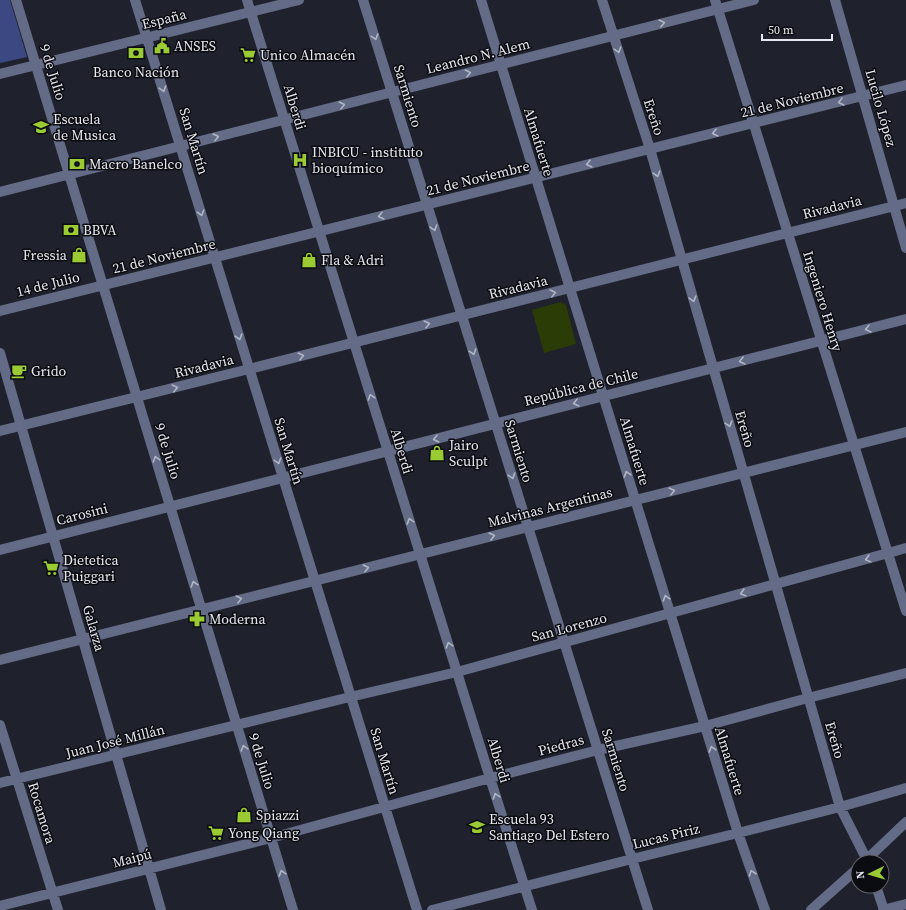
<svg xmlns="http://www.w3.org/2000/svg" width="906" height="910" font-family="'Source Serif 4',serif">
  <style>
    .green { fill: #2b3c06 }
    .building { fill: #3c4882 }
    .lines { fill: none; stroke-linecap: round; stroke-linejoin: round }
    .minor { stroke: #646b86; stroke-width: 10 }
    .oneway { stroke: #b2b6c5 }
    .labels { text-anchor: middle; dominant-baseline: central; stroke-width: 3; stroke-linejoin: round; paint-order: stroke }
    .street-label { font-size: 14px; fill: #e6e8ef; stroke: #0b0c11 }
    .poi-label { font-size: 14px; fill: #e6e8ef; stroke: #0b0c11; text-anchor: start }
  </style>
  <rect width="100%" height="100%" fill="#1f222d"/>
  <path class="green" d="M560 302 566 305 576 344 544 353 532 310Z"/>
  <path class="building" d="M0 0H10L27 57 0 63Z"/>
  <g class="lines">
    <path class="minor" d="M16 0 293 910
      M135 0 417 910
      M247 0 490 778 532 910
      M363 0 648 910
      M481 0 738 833 765 910
      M602 0 650 149 840 807 868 862
      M715 0 906 611
      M835 0 906 248
      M0 74 299 0
      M0 192 754 0
      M0 311 906 85
      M0 353 161 910
      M0 431 249 369 906 203
      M0 550 906 319
      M0 660 906 432
      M0 725 58 910
      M0 783 350 697 457 672 906 548
      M864 862 906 822
      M876 886 884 910
      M0 906 271 838 490 778 598 750 705 726 808 698 906 673
      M432 910 632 859 738 833 840 807 906 788
      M811 910 858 868
      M883 910 906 904"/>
  </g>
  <defs><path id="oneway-chevron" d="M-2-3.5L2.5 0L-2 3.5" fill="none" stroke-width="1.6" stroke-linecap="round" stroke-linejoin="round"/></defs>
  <g class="oneway">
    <use href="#oneway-chevron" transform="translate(662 23) rotate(-14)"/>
    <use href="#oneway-chevron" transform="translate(375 37) rotate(73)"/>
    <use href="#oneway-chevron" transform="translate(618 50) rotate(72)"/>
    <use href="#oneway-chevron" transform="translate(468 73) rotate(-14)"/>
    <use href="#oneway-chevron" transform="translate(163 89) rotate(73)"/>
    <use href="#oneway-chevron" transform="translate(841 102) rotate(166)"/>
    <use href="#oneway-chevron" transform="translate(342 105) rotate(-14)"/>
    <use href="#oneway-chevron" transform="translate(715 133) rotate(166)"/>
    <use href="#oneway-chevron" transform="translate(216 137) rotate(-14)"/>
    <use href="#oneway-chevron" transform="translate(589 164) rotate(166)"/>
    <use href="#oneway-chevron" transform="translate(657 174) rotate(74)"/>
    <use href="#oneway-chevron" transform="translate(201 213) rotate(73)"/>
    <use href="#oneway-chevron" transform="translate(381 216) rotate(166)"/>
    <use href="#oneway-chevron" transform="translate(434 228) rotate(73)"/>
    <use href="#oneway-chevron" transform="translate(553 293) rotate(-14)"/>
    <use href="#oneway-chevron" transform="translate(693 299) rotate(74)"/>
    <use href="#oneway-chevron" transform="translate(427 324) rotate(-14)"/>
    <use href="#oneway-chevron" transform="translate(868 329) rotate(166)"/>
    <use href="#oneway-chevron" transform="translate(239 337) rotate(73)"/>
    <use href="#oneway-chevron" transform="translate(473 352) rotate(73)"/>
    <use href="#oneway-chevron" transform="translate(301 356) rotate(-14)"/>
    <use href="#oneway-chevron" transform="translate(742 361) rotate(166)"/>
    <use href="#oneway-chevron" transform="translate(175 388) rotate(-14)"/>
    <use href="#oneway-chevron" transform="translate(371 397) rotate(-107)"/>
    <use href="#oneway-chevron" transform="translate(576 403) rotate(166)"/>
    <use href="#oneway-chevron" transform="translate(729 424) rotate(74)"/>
    <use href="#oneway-chevron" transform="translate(436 439) rotate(166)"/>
    <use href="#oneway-chevron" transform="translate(156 459) rotate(-107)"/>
    <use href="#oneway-chevron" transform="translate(278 461) rotate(73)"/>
    <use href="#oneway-chevron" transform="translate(627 474) rotate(-107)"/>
    <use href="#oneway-chevron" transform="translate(512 476) rotate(73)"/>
    <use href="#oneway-chevron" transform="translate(672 491) rotate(-14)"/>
    <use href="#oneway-chevron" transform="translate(410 521) rotate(-107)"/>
    <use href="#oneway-chevron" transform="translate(492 536) rotate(-14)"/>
    <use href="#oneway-chevron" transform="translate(868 559) rotate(165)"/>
    <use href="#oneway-chevron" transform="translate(366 568) rotate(-14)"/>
    <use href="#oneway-chevron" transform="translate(194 584) rotate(-107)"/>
    <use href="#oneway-chevron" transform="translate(743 593) rotate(165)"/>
    <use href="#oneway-chevron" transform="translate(666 598) rotate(-107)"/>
    <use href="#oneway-chevron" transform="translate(239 599) rotate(-14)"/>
    <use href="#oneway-chevron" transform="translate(449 645) rotate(-107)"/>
    <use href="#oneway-chevron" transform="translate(244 748) rotate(-107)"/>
    <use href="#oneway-chevron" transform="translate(712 749) rotate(-107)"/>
    <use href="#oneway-chevron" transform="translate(496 796) rotate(-108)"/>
    <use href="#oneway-chevron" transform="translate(282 873) rotate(-107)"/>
    <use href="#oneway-chevron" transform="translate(752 873) rotate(-109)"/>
  </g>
  <defs>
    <symbol id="civic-bare" viewBox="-9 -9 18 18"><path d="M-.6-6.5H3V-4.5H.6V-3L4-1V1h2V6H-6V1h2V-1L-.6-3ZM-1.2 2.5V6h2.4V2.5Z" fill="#9bcb33" stroke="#0b0c11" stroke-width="2.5" paint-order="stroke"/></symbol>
    <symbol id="bank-bare" viewBox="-9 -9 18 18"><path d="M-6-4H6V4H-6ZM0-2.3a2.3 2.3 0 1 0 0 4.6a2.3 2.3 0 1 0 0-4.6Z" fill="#9bcb33" stroke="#0b0c11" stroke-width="2.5" paint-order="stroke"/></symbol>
    <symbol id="supermarket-bare" viewBox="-9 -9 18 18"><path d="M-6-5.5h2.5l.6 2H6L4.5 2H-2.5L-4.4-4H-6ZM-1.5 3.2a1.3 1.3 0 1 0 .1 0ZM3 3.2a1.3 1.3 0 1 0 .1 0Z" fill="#9bcb33" stroke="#0b0c11" stroke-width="2.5" paint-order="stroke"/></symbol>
    <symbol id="school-bare" viewBox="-9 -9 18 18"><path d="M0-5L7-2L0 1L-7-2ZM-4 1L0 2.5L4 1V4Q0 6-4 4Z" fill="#9bcb33" stroke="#0b0c11" stroke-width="2.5" paint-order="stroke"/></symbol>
    <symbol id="hospital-bare" viewBox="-9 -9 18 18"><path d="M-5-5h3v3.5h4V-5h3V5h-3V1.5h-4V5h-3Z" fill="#9bcb33" stroke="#0b0c11" stroke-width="2.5" paint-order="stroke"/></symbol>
    <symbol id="shop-bare" viewBox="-9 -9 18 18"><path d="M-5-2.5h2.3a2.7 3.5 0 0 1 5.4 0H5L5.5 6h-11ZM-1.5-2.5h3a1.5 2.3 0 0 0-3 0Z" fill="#9bcb33" stroke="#0b0c11" stroke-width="2.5" paint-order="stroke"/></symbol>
    <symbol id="cafe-bare" viewBox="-9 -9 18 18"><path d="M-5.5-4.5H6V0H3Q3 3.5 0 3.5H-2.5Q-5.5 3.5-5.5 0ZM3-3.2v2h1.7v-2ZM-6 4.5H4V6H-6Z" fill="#9bcb33" stroke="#0b0c11" stroke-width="2.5" paint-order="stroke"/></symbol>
    <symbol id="pharmacy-bare" viewBox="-9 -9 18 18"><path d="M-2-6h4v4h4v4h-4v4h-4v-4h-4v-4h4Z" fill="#9bcb33" stroke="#0b0c11" stroke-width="2.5" paint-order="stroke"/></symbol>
  </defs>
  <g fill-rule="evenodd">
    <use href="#civic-bare" x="151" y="35" width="22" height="22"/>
    <use href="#bank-bare" x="125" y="42" width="22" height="22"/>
    <use href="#supermarket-bare" x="237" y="44" width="22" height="22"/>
    <use href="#school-bare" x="30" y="116" width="22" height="22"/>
    <use href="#hospital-bare" x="289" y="149" width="22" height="22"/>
    <use href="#bank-bare" x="66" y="153" width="22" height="22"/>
    <use href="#bank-bare" x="60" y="219" width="22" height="22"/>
    <use href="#shop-bare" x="68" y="244" width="22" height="22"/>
    <use href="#shop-bare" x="298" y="249" width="22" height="22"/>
    <use href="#cafe-bare" x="8" y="360" width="22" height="22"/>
    <use href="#shop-bare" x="426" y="442" width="22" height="22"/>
    <use href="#supermarket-bare" x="40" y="557" width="22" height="22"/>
    <use href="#pharmacy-bare" x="186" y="608" width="22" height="22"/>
    <use href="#shop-bare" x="233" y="804" width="22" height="22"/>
    <use href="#school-bare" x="466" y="816" width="22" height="22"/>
    <use href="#supermarket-bare" x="205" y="822" width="22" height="22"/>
  </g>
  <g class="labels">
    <g class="street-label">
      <text transform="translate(164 19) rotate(-14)">España</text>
      <text transform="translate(478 56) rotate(-14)">Leandro N. Alem</text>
      <text transform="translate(53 72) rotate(73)">9 de Julio</text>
      <text transform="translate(408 96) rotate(73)">Sarmiento</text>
      <text transform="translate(792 100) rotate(-14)">21 de Noviembre</text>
      <text transform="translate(295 107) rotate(73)">Alberdi</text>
      <text transform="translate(881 108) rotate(74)">Lucilo López</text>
      <text transform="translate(654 117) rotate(72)">Ereño</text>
      <text transform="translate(194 141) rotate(73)">San Martín</text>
      <text transform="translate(539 142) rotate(73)">Almafuerte</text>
      <text transform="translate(478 178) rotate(-14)">21 de Noviembre</text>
      <text transform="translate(832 207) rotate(-14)">Rivadavia</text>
      <text transform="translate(164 256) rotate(-14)">21 de Noviembre</text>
      <text transform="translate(48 284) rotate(-14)">14 de Julio</text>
      <text transform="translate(518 287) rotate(-14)">Rivadavia</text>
      <text transform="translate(823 301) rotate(73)">Ingeniero Henry</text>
      <text transform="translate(204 366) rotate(-14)">Rivadavia</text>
      <text transform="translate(581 387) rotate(-14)">República de Chile</text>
      <text transform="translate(745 429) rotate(74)">Ereño</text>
      <text transform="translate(168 451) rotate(73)">9 de Julio</text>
      <text transform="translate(289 451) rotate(73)">San Martín</text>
      <text transform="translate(402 451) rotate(73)">Alberdi</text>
      <text transform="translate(519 451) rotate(73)">Sarmiento</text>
      <text transform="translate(635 451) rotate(73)">Almafuerte</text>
      <text transform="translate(550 507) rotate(-14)">Malvinas Argentinas</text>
      <text transform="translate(82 514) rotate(-14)">Carosini</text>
      <text transform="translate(569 627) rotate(-15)">San Lorenzo</text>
      <text transform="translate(94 628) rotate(74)">Galarza</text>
      <text transform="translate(835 740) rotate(74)">Ereño</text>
      <text transform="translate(115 741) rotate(-14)">Juan José Millán</text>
      <text transform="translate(561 745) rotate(-15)">Piedras</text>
      <text transform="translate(499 760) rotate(73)">Alberdi</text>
      <text transform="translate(616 760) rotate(73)">Sarmiento</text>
      <text transform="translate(262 761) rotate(73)">9 de Julio</text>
      <text transform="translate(385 761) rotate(73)">San Martín</text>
      <text transform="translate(730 761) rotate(73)">Almafuerte</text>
      <text transform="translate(42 813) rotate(73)">Rocamora</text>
      <text transform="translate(666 836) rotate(-14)">Lucas Piriz</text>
      <text transform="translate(132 858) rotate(-14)">Maipú</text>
    </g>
    <g class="poi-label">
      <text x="174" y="46">ANSES</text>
      <text x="260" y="55">Unico Almacén</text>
      <text x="136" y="72" text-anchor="middle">Banco Nación</text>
      <text x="53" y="119">Escuela<tspan x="53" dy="16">de Musica</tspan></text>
      <text x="312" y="152">INBICU - instituto<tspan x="312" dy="16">bioquímico</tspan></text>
      <text x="89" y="164">Macro Banelco</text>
      <text x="83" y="230">BBVA</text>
      <text x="67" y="255" text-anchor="end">Fressia</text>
      <text x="321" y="260">Fla &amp; Adri</text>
      <text x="31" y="371">Grido</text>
      <text x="449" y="445">Jairo<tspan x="449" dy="16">Sculpt</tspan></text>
      <text x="63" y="560">Dietetica<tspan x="63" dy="16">Puiggari</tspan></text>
      <text x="209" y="619">Moderna</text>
      <text x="256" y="815">Spiazzi</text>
      <text x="489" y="819">Escuela 93<tspan x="489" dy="16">Santiago Del Estero</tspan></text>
      <text x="228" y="833">Yong Qiang</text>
    </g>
  </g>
  <g transform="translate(870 874) rotate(265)"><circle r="19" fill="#0b0c11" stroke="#63646a"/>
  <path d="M0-3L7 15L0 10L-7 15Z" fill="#9bcb33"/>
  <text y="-6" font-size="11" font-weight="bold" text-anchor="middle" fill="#e6e8ef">N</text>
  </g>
  <path d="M762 34v6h70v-6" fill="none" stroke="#e6e8ef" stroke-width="2"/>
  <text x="768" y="34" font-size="12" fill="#e6e8ef" stroke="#0b0c11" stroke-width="3" paint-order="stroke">50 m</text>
</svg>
